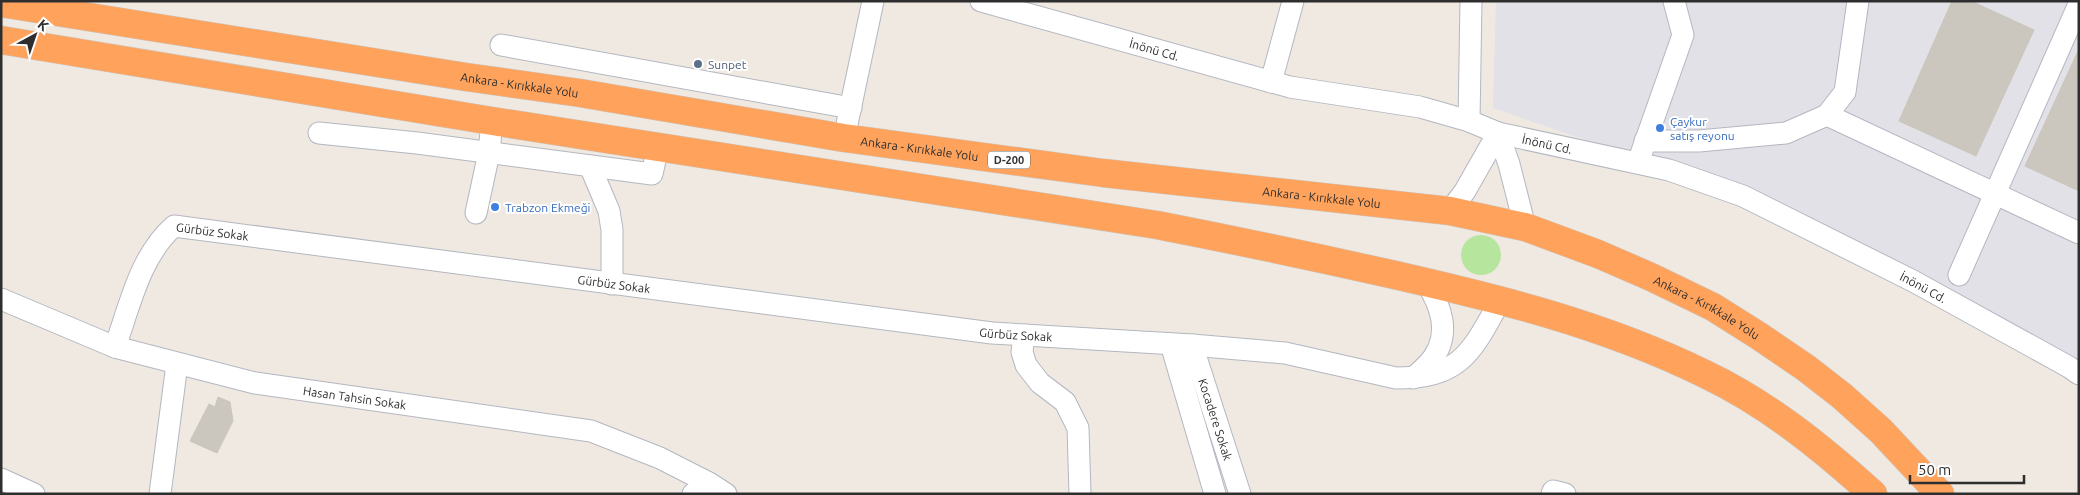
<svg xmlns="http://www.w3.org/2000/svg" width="2080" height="495" font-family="Ubuntu,sans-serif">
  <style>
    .industrial { fill: #e3e1e8 }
    .green { fill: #b6e59e }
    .building { fill: #cbc7bf; stroke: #cbc5ba }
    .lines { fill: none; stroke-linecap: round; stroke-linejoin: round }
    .minor-casing { stroke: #b4b7c1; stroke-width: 23 }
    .highway-casing { stroke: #c9c9c9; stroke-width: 29 }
    .minor { stroke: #fff; stroke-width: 21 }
    .highway { stroke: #ffa35c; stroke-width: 28 }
    .service-dot { fill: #5c6f8a; stroke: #fff; stroke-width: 2 }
    .shop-dot { fill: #3f7fe0; stroke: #fff; stroke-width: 2 }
    .labels { text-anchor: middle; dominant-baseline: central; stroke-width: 4; stroke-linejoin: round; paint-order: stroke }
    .shield { fill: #fff; stroke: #6d6d6d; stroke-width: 1 }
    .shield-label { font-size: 11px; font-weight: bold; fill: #2e2e2e }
    .street-label { font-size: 12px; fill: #2e2e2e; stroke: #fff }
    .service-label { font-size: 12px; fill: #4e5e75; stroke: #fff; text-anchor: start }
    .shop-label { font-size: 12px; fill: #366cbe; stroke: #fff; text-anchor: start }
  </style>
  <rect width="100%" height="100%" fill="#efe9e1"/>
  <path class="industrial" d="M1496 1H2079V361L1732 182 1611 149 1493 108Z"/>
  <path class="green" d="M1461 255a20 20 0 1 1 40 0a20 20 0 1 1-40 0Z"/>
  <path class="building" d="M1952 1H1971L2034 30 1976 156 1899 121Z
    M2079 49V191L2025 166Z
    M218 397 230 402 233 421 217 453 190 441 209 404 215 407Z"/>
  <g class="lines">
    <defs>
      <g id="minor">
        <path id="s1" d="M981 1 1290 87 1420 107 1469 121 1498 133 1669 170 1743 196 1913 281 2069 367 2079 374"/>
        <path d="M501 45 851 108"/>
        <path d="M1271 82 1293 1"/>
        <path d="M1827 115 2079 233"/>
        <path d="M1469 121 1471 1"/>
        <path d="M319 133 417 143 652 174 658 147"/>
        <path d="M1498 133 1509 164 1525 227"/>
        <path d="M844 138 873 1"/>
        <path d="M1645 141H1699L1786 133 1827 115 1845 92 1858 1"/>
        <path d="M1641 154 1683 35 1674 1"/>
        <path d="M590 166 609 211 612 230V284"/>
        <path d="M1450 211 1465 191 1498 133"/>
        <path d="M476 213 489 153 492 121"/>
        <path d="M1959 275 2079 4"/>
        <path id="s2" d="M1 299 115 347 255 383 591 431 660 458 709 483"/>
        <path d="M1024 335 1022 352 1026 365 1040 383 1065 402 1078 428 1080 494"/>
        <path d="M1171 344 1215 494"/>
        <path id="s3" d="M1192 345 1240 494"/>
        <path id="s4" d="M115 347C130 305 140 256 174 226L992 333 1192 345 1285 353 1396 378C1462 378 1472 351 1501 299"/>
        <path d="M1413 378C1420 372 1428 365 1433 358 1451 333 1441 306 1426 282"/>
        <path d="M1 479 34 494"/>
        <path d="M160 494 177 364"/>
        <path d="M693 494 709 483 726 494"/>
        <path d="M1552 494 1553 491 1565 494"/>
      </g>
      <g id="highway">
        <path id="s5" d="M1 3 466 77 580 93 844 138 1103 173 1450 211 1525 227 1598 254 1651 277 1713 307 1759 336 1806 368 1842 396 1881 431 1940 494"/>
        <path d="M1 40 492 121 1157 225C1234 240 1310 256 1386 273 1497 298 1603 324 1705 374 1768 404 1822 448 1873 494"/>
      </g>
    </defs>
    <use href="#minor" class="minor-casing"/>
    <use href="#highway" class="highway-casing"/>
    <use href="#minor" class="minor"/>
    <use href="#highway" class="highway"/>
  </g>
  <circle class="service-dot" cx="698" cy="64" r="5"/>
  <g class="shop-dot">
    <circle cx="1660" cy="128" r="5"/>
    <circle cx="495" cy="207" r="5"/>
  </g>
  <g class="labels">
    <rect class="shield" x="988" y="151.5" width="42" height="17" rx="4"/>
    <g class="shield-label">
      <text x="1009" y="160">D-200</text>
    </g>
    <g class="street-label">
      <text stroke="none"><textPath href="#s1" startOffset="180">İnönü Cd.</textPath></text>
      <text stroke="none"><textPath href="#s5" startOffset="525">Ankara - Kırıkkale Yolu</textPath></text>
      <text stroke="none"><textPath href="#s1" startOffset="585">İnönü Cd.</textPath></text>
      <text stroke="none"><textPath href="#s5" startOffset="930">Ankara - Kırıkkale Yolu</textPath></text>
      <text stroke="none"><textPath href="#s5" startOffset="1335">Ankara - Kırıkkale Yolu</textPath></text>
      <text stroke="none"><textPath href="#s4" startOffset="175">Gürbüz Sokak</textPath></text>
      <text stroke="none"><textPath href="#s4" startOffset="580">Gürbüz Sokak</textPath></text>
      <text stroke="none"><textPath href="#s1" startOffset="990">İnönü Cd.</textPath></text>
      <text stroke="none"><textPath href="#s5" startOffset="1740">Ankara - Kırıkkale Yolu</textPath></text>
      <text stroke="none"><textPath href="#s4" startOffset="985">Gürbüz Sokak</textPath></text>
      <text stroke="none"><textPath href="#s2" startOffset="369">Hasan Tahsin Sokak</textPath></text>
      <text stroke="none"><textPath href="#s3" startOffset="78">Kocadere Sokak</textPath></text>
    </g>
    <g class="service-label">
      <text x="708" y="64">Sunpet</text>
    </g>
    <g class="shop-label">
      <text x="1670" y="121">Çaykur<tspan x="1670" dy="14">satış reyonu</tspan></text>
      <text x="505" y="207">Trabzon Ekmeği</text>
    </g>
  </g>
  <rect width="2080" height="495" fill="none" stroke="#2e2e2e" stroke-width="5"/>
  <g transform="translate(35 35) rotate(40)" stroke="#ffffff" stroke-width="4" paint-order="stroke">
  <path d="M0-4L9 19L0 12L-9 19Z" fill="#2e2e2e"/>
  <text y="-8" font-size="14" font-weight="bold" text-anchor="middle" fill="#2e2e2e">K</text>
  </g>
  <path d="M1910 475v8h114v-8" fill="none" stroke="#2e2e2e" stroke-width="2.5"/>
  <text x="1918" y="475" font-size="15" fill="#2e2e2e" stroke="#ffffff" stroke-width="4" paint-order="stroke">50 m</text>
</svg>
